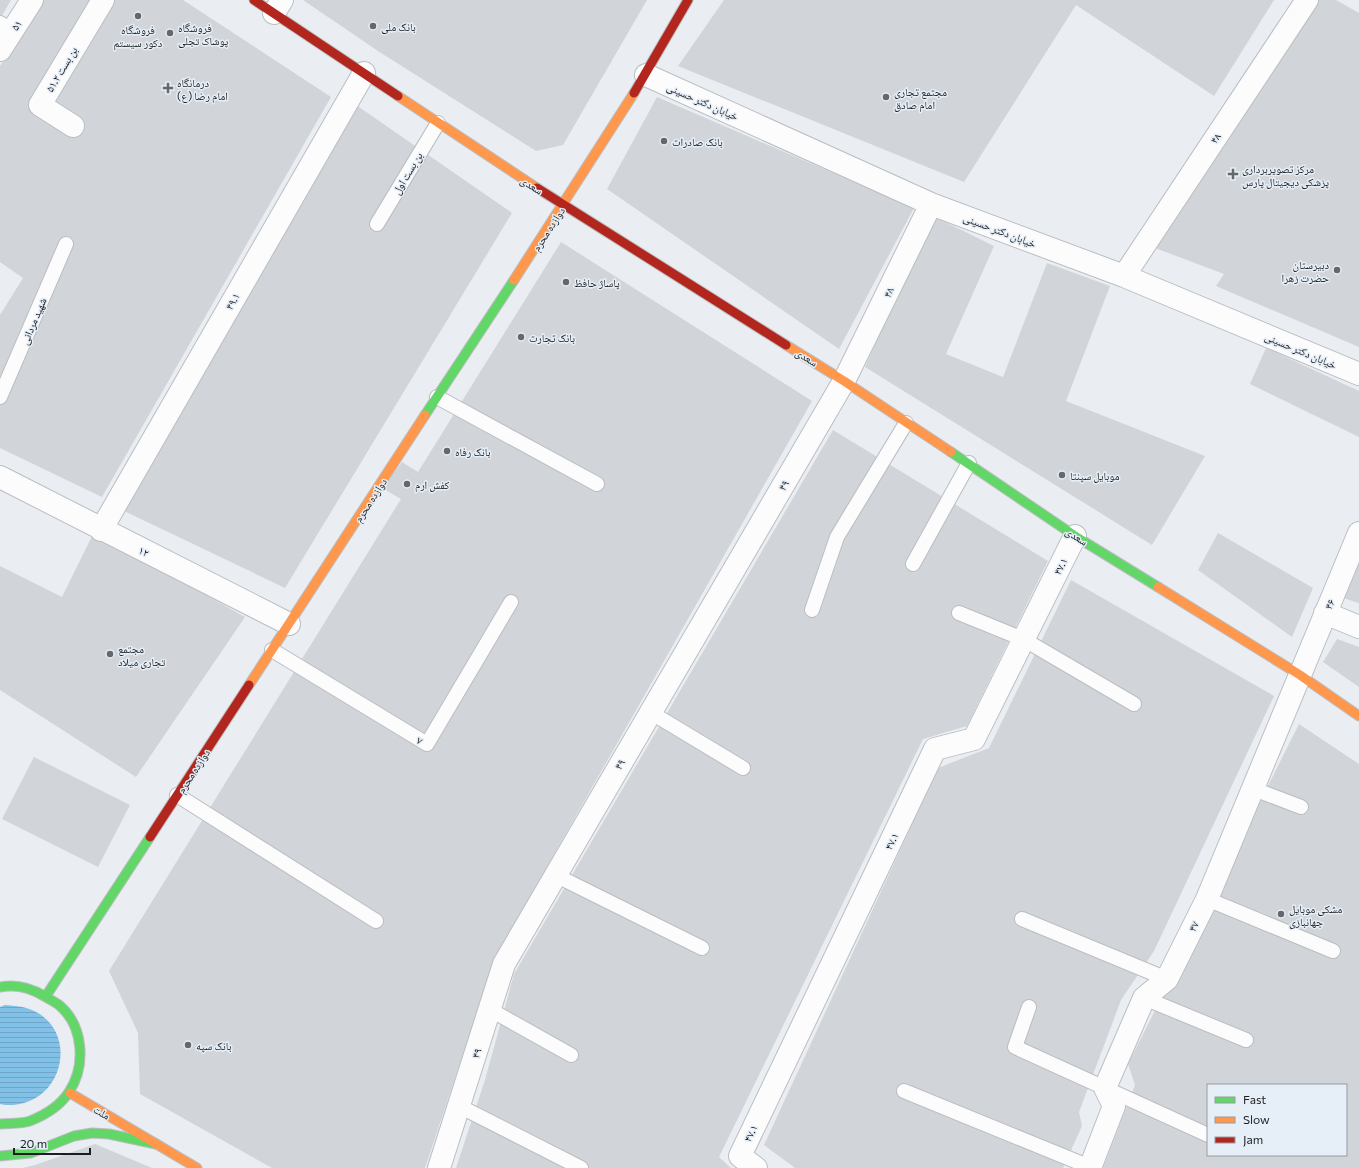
<svg xmlns="http://www.w3.org/2000/svg" width="1359" height="1168" font-family="Commissioner,'Noto Naskh Arabic',sans-serif">
  <style>
    .water { fill: url(#water-rules) }
    .building { fill: #d1d4d8; fill-rule: evenodd }
    .lines { fill: none; stroke-linecap: round; stroke-linejoin: round }
    .lane-casing { stroke: #babec2; stroke-width: 16 }
    .street-casing { stroke: #babec2; stroke-width: 24 }
    .fast-casing { stroke: #babec2; stroke-width: 11 }
    .slow-casing { stroke: #babec2; stroke-width: 11 }
    .jam-casing { stroke: #babec2; stroke-width: 11 }
    .lane { stroke: #fcfcfd; stroke-width: 14 }
    .street { stroke: #fcfcfd; stroke-width: 22 }
    .fast { stroke: #63d668; stroke-width: 9 }
    .slow { stroke: #ff974d; stroke-width: 9 }
    .jam { stroke: #b3261e; stroke-width: 9 }
    .poi-dot { fill: #64676b; stroke: #e6eef7; stroke-width: 1.5 }
    .labels { text-anchor: middle; dominant-baseline: central; stroke-width: 3; stroke-linejoin: round; paint-order: stroke }
    .street-label { font-size: 11px; fill: #1c1f22; stroke: #e6eef7 }
    .poi-label { font-size: 11px; fill: #1c1f22; stroke: #e6eef7; text-anchor: start }
  </style>
  <defs>
    <pattern id="water-rules" width="6" height="5" patternUnits="userSpaceOnUse"><rect width="6" height="5" fill="#81c1e8"/><path d="M0 2.5h6" fill="none" stroke="#6fa5c7"/></pattern>
  </defs>
  <rect width="100%" height="100%" fill="#eaeef3"/>
  <path class="water" d="M5 1005C15 1006 23 1006 32 1010 75 1028 67 1091 24 1103 17 1105 7 1106 0 1104V1007Z"/>
  <path class="building" d="M0 0H11L0 19Z
    M41 0H183L331 97 102 497 0 448V315L23 278 0 262V66Z
    M303 0H647L563 145 536 151 378 51Z
    M724 0H1274L1214 96 1076 5 964 182 678 66Z
    M1317 0H1336L1359 13V347L1216 286 1224 274 1155 248Z
    M657 97 914 208 839 349 607 189Z
    M356 105 512 213 285 588 122 510Z
    M933 216 994 246 946 354 1003 377 1047 263 1110 286 1066 401 1205 456 1152 545 865 367Z
    M561 242 812 401 495 958 425 1168H272L140 1094 138 1033 109 971 401 499 382 488 402 462 418 472Z
    M1266 348 1359 391V437L1250 384Z
    M833 430 1048 561 967 726 923 739 719 1157 731 1168H456L485 1080 514 974Z
    M94 532 245 617 136 777 0 690V566L62 597Z
    M1218 533 1313 588 1292 637 1198 570Z
    M1359 560V603L1343 598Z
    M1071 580 1274 696 1154 951 1121 1000 1079 1112 1082 1126 1063 1168H795L764 1145 938 768 989 748Z
    M1337 639 1359 647V687L1323 662Z
    M1299 724 1359 764V1168H1103L1135 1085 1128 1064ZM1208 1085H1346V1155H1208Z
    M34 757 130 805 98 867 2 819Z
    M95 1144 152 1168H23L35 1165Z"/>
  <g class="lines">
    <defs>
      <path id="lane" d="M0 23 12 30
        M377 224 438 123
        M0 397 66 244
        M437 397 597 484
        M913 564 969 463
        M812 610 837 537 906 423
        M959 613 1023 639 1134 704
        M272 650 427 744 511 602
        M650 712 743 768
        M1254 789 1301 807
        M177 795 376 921
        M555 875 702 948
        M1207 899 1333 951
        M1022 919 1167 979
        M1144 998 1246 1040
        M1029 1007 1015 1047 1208 1135
        M489 1009 571 1055
        M904 1091 1090 1167
        M459 1106 581 1168"/>
      <path id="street" d="M274 13 282 0
        M0 50 32 0
        M646 75 931 204 1124 276 1359 374
        M73 126 40 105 103 0
        M1124 276 1307 0
        M0 477 289 624
        M101 530 364 73
        M1325 613 1359 627
        M439 1168 504 964 844 381 931 204
        M756 1168 740 1156 935 749 974 739 1075 536
        M1090 1168 1114 1106 1105 1088 1144 998 1167 979 1207 899 1359 533"/>
      <path id="fast" d="M425 415 514 280
        M951 452 1075 536 1158 587
        M0 987C15 984 31 988 44 996 49 999 55 1002 59 1005 84 1026 86 1066 69 1092 60 1106 45 1115 30 1121 22 1124 9 1123 0 1124
        M46 996 150 837
        M0 1156 31 1153 74 1136 92 1133 109 1134 156 1144"/>
      <path id="slow" d="M398 96 537 188
        M514 280 634 93
        M786 345 844 381 951 452
        M1158 587 1300 675 1359 716
        M249 685 425 415
        M70 1093 197 1168"/>
      <path id="jam" d="M254 0 398 96
        M634 93 688 0
        M537 188 786 345
        M150 837 249 685"/>
    </defs>
    <use href="#lane" class="lane-casing"/>
    <use href="#street" class="street-casing"/>
    <use href="#fast" class="fast-casing"/>
    <use href="#slow" class="slow-casing"/>
    <use href="#jam" class="jam-casing"/>
    <use href="#lane" class="lane"/>
    <use href="#street" class="street"/>
    <use href="#fast" class="fast"/>
    <use href="#slow" class="slow"/>
    <use href="#jam" class="jam"/>
  </g>
  <g class="poi-dot">
    <circle cx="138" cy="16" r="4"/>
    <circle cx="373" cy="26" r="4"/>
    <circle cx="170" cy="33" r="4"/>
    <path d="M166 82h4v4h4v4h-4v4h-4v-4h-4v-4h4z"/>
    <circle cx="886" cy="97" r="4"/>
    <circle cx="664" cy="141" r="4"/>
    <path d="M1231 168h4v4h4v4h-4v4h-4v-4h-4v-4h4z"/>
    <circle cx="1337" cy="270" r="4"/>
    <circle cx="566" cy="282" r="4"/>
    <circle cx="521" cy="337" r="4"/>
    <circle cx="447" cy="451" r="4"/>
    <circle cx="1062" cy="475" r="4"/>
    <circle cx="407" cy="484" r="4"/>
    <circle cx="110" cy="654" r="4"/>
    <circle cx="1281" cy="914" r="4"/>
    <circle cx="188" cy="1045" r="4"/>
  </g>
  <g class="labels">
    <g class="street-label">
      <text transform="translate(16 25) rotate(-57)">۵۱</text>
      <text transform="translate(61 69) rotate(-59)">بن بست ۵۱.۲</text>
      <text transform="translate(703 101) rotate(24)">خیابان دکتر حسینی</text>
      <text transform="translate(1215 138) rotate(-56)">۴۸</text>
      <text transform="translate(407 173) rotate(-59)">بن بست اول</text>
      <text transform="translate(532 185) rotate(33)">سعدی</text>
      <text transform="translate(548 229) rotate(-57)">دوازده محرم</text>
      <text transform="translate(1000 230) rotate(21)">خیابان دکتر حسینی</text>
      <text transform="translate(888 292) rotate(-64)">۴۸</text>
      <text transform="translate(232 301) rotate(-60)">۴۹.۱</text>
      <text transform="translate(33 321) rotate(-67)">شهید مردانی</text>
      <text transform="translate(1301 350) rotate(23)">خیابان دکتر حسینی</text>
      <text transform="translate(807 357) rotate(32)">سعدی</text>
      <text transform="translate(783 485) rotate(-60)">۴۹</text>
      <text transform="translate(370 500) rotate(-57)">دوازده محرم</text>
      <text transform="translate(1077 536) rotate(33)">سعدی</text>
      <text transform="translate(144 551) rotate(27)">۱۲</text>
      <text transform="translate(1060 566) rotate(-63)">۴۷.۱</text>
      <text transform="translate(1329 604) rotate(-67)">۴۶</text>
      <text transform="translate(420 740) rotate(31)">۷</text>
      <text transform="translate(619 764) rotate(-60)">۴۹</text>
      <text transform="translate(193 771) rotate(-57)">دوازده محرم</text>
      <text transform="translate(891 841) rotate(-64)">۴۷.۱</text>
      <text transform="translate(1193 926) rotate(-64)">۴۷</text>
      <text transform="translate(476 1053) rotate(-72)">۴۹</text>
      <text transform="translate(102 1112) rotate(30)">ملت</text>
      <text transform="translate(750 1133) rotate(-64)">۴۷.۱</text>
    </g>
    <g class="poi-label">
      <text x="381" y="26">بانک ملی</text>
      <text x="178" y="27">فروشگاه<tspan x="178" dy="13">پوشاک تجلی</tspan></text>
      <text x="138" y="29" text-anchor="middle">فروشگاه<tspan x="138" dy="13">دکور سیستم</tspan></text>
      <text x="177" y="82">درمانگاه<tspan x="177" dy="13">امام رضا (ع)</tspan></text>
      <text x="894" y="91">مجتمع تجاری<tspan x="894" dy="13">امام صادق</tspan></text>
      <text x="672" y="141">بانک صادرات</text>
      <text x="1242" y="168">مرکز تصویربرداری<tspan x="1242" dy="13">پزشکی دیجیتال پارس</tspan></text>
      <text x="1329" y="264" text-anchor="end">دبیرستان<tspan x="1329" dy="13">حضرت زهرا</tspan></text>
      <text x="574" y="282">پاساژ حافظ</text>
      <text x="529" y="337">بانک تجارت</text>
      <text x="455" y="451">بانک رفاه</text>
      <text x="1070" y="475">موبایل سپنتا</text>
      <text x="415" y="484">کفش ارم</text>
      <text x="118" y="648">مجتمع<tspan x="118" dy="13">تجاری میلاد</tspan></text>
      <text x="1289" y="908">مشکی موبایل<tspan x="1289" dy="13">جهانبازی</tspan></text>
      <text x="196" y="1045">بانک سپه</text>
    </g>
  </g>
  <rect x="1207" y="1084" width="140" height="72" fill="#e6eef7" stroke="#959ba2"/>
  <rect x="1215" y="1097" width="20" height="6" fill="#63d668" stroke="#959ba2"/>
  <text x="1243" y="1104" font-size="12" fill="#1c1f22">Fast</text>
  <rect x="1215" y="1117" width="20" height="6" fill="#ff974d" stroke="#959ba2"/>
  <text x="1243" y="1124" font-size="12" fill="#1c1f22">Slow</text>
  <rect x="1215" y="1137" width="20" height="6" fill="#b3261e" stroke="#959ba2"/>
  <text x="1243" y="1144" font-size="12" fill="#1c1f22">Jam</text>
  <path d="M14 1148v6h76v-6" fill="none" stroke="#1c1f22" stroke-width="2"/>
  <text x="20" y="1148" font-size="12" fill="#1c1f22" stroke="#e6eef7" stroke-width="3" paint-order="stroke">20 m</text>
</svg>
